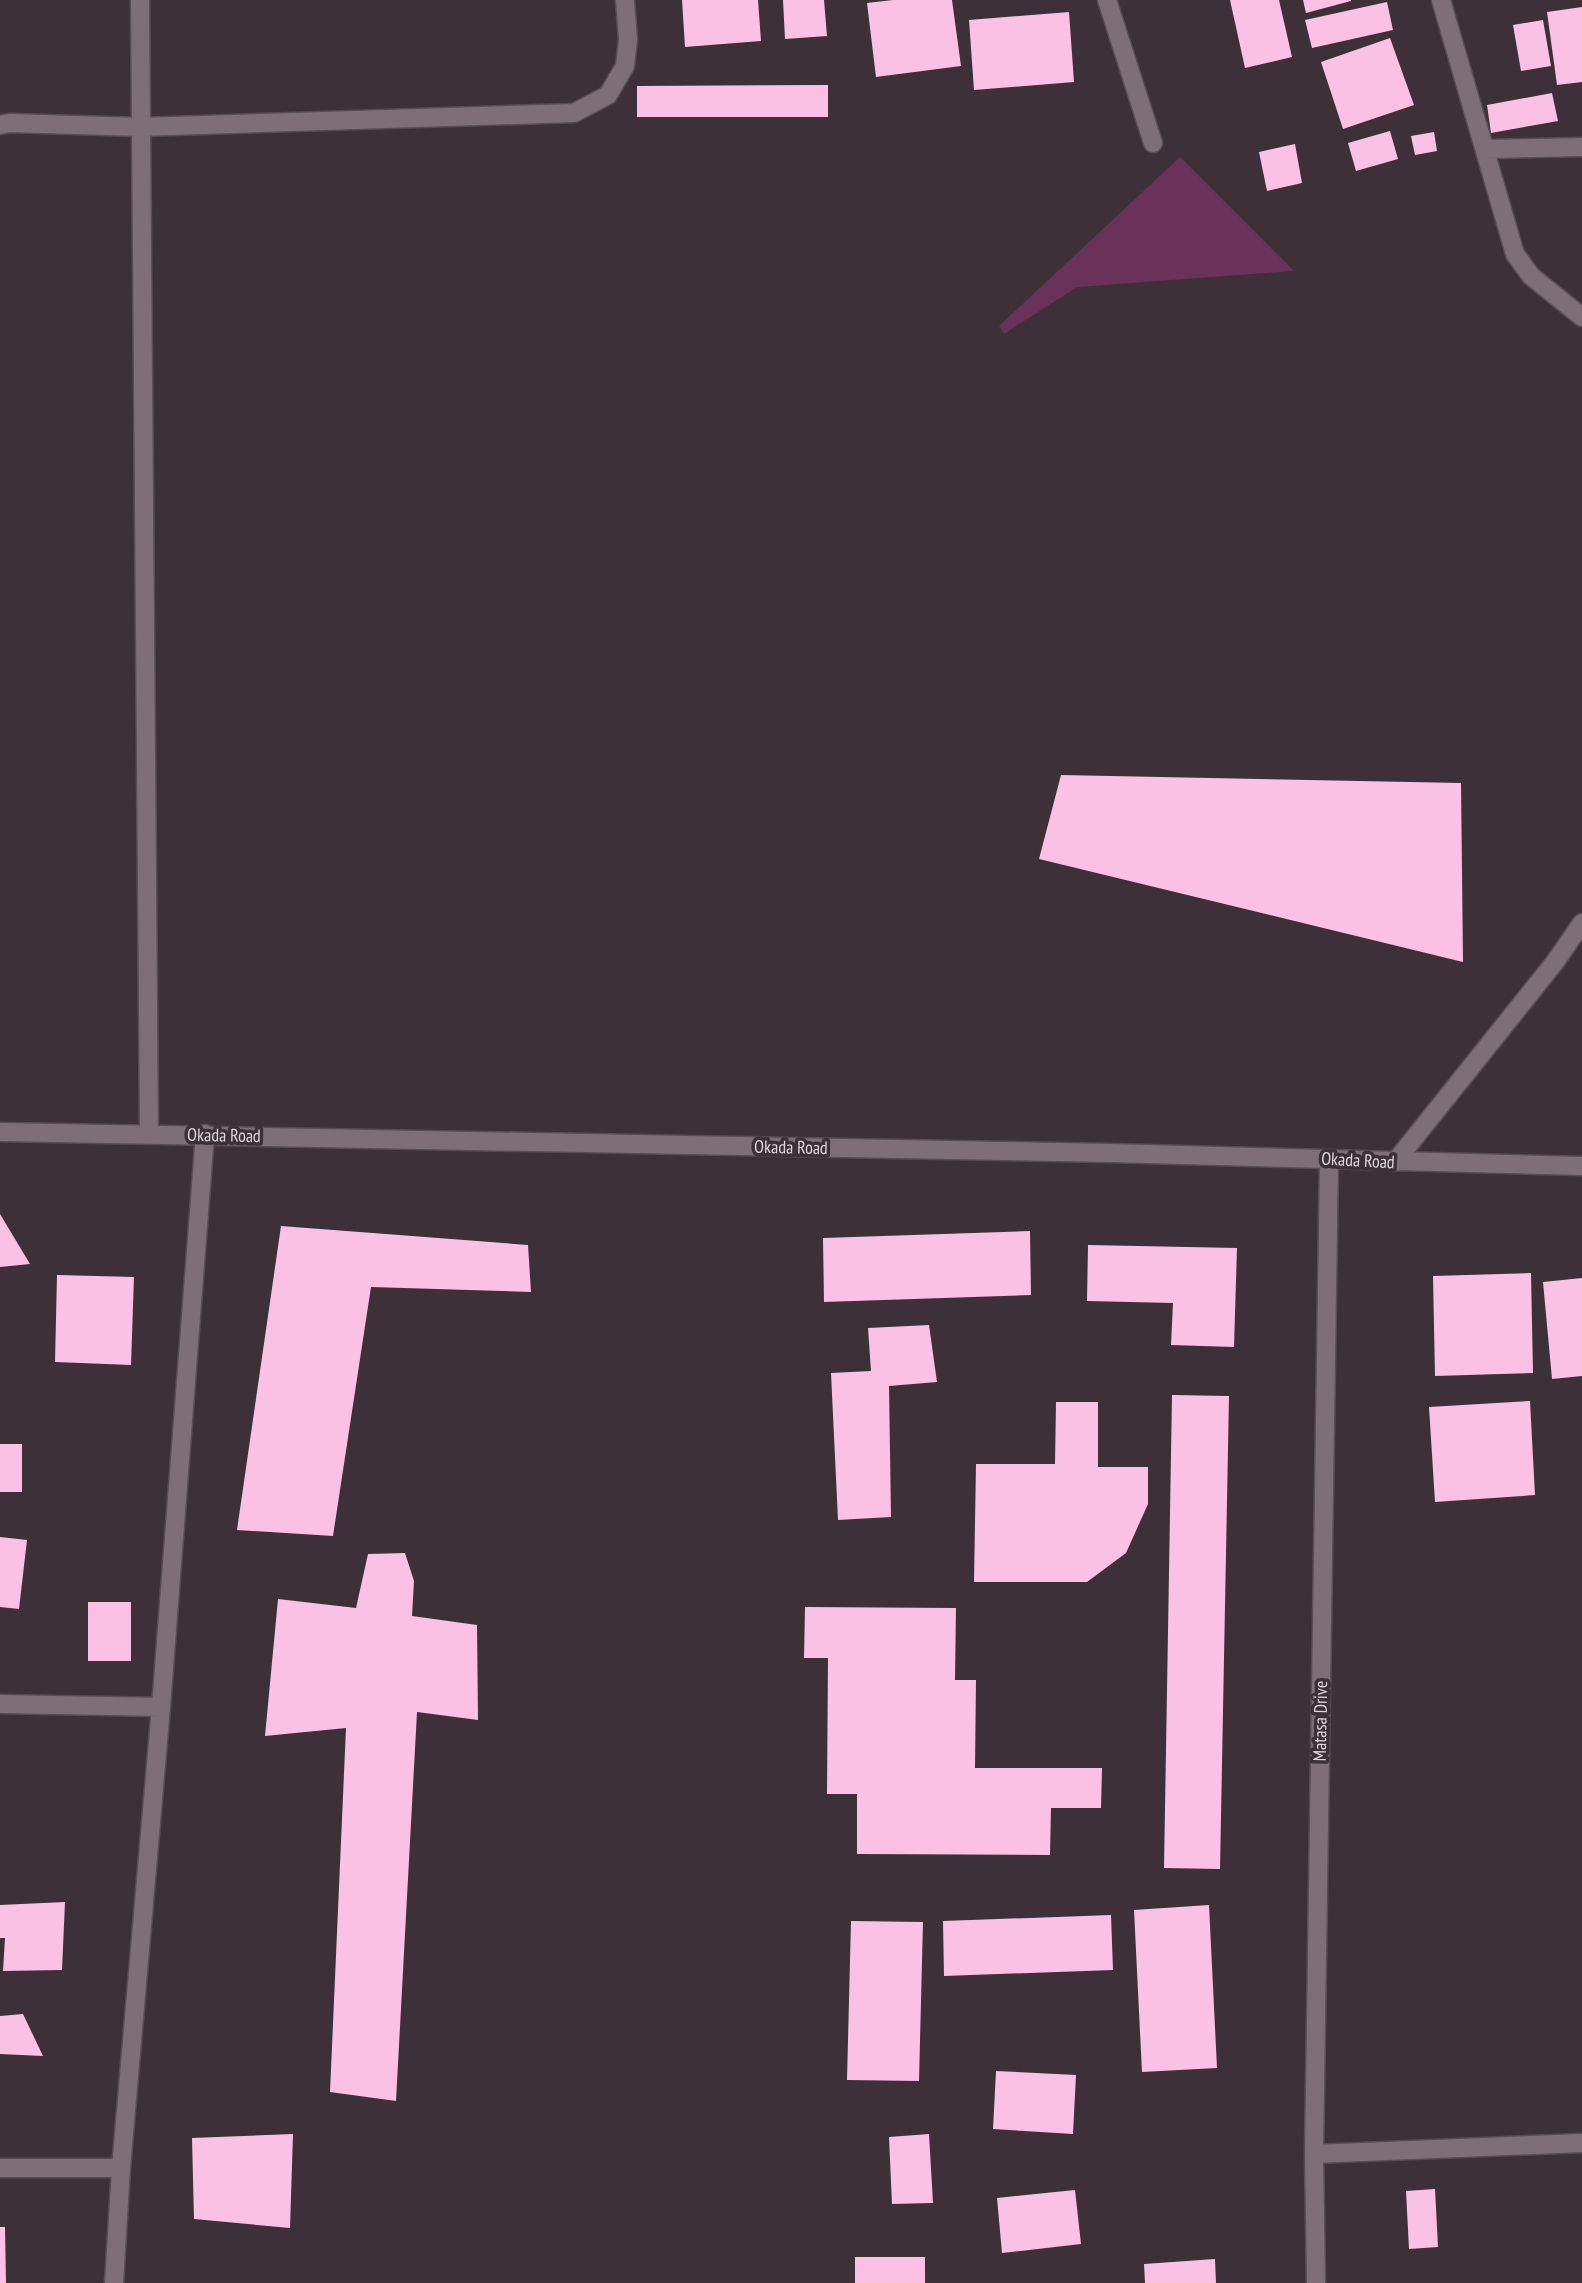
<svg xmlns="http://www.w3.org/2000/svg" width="1582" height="2283" font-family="'PT Sans Narrow',sans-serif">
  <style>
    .green { fill: #6b3259 }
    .building { fill: #fac1e5 }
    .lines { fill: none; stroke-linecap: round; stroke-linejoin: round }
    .minor-casing { stroke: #584d54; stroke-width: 21 }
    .minor { stroke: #7d6e77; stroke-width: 18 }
    .labels { text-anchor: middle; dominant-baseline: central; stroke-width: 7; stroke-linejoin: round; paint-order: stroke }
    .street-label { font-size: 18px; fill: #dfd7dc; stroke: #3d3038 }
  </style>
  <rect width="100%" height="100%" fill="#3d3038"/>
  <path class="green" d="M1180 157 1294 271 1077 287 1004 334 999 326Z"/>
  <path class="building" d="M682 0H758L761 41 685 47Z
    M783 0H824L827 36 785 39Z
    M893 0H952L961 66 876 77 867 3Z
    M1230 0H1279L1292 57 1245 68Z
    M1303 0H1351V1L1306 13Z
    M1387 2 1393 30 1312 48 1305 20Z
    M1582 7V82L1557 85 1547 12Z
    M1069 12 1074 82 974 90 969 20Z
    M1543 20 1551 66 1521 71 1513 25Z
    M1390 38 1414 105 1343 129 1321 62Z
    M828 85V117H637V86Z
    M1552 93 1558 121 1491 133 1487 105Z
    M1390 131 1398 159 1356 171 1348 143Z
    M1434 132 1437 151 1415 155 1411 136Z
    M1295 144 1302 183 1267 191 1259 152Z
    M1061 775 1461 783 1463 962 1039 859Z
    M0 1214 30 1264 0 1267Z
    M281 1226 528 1245 531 1292 371 1287 333 1536 237 1530Z
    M1030 1231 1031 1295 824 1302 823 1238Z
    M1088 1245 1237 1248 1234 1347 1171 1345 1173 1303 1087 1301Z
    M1531 1273 1533 1373 1435 1376 1433 1276Z
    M57 1275 134 1277 131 1365 55 1362Z
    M1582 1278V1376L1552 1379 1543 1282Z
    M929 1325 937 1382 889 1386 891 1517 838 1520 831 1373 871 1371 868 1328Z
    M1172 1395 1229 1396 1220 1869 1164 1868Z
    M1530 1401 1535 1495 1435 1502 1429 1407Z
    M1056 1402H1098V1467H1148V1504L1126 1553 1087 1582H974L976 1464H1055Z
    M0 1444H22V1492H0Z
    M0 1537 27 1540 19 1609 0 1607Z
    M405 1553 414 1581 412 1616 477 1625 478 1720 417 1712 396 2101 330 2092 346 1728 265 1736 278 1599 356 1608 368 1554Z
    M88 1602H131V1661H88Z
    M805 1607 956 1608 955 1680H976L975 1768H1102L1101 1808H1051L1050 1855 857 1854V1794H827L828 1658H804Z
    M65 1902 62 1970 3 1971 5 1938H0V1905Z
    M1209 1905 1217 2068 1142 2072 1134 1910Z
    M1111 1915 1113 1970 944 1976 943 1921Z
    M851 1921 923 1922 919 2081 847 2080Z
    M23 2014 43 2056 0 2054V2016Z
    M996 2071 1076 2075 1073 2134 993 2129Z
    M293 2134 290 2228 194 2219 192 2138Z
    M929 2134 933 2203 892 2204 889 2137Z
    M1435 2189 1438 2247 1409 2249 1406 2191Z
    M1075 2190 1081 2244 1002 2253 997 2198Z
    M0 2227H5L6 2283H0Z
    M855 2257H925V2283H855Z
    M1215 2259 1216 2283H1145L1144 2264Z"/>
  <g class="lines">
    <defs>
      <path id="minor" d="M140 0 149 1134
        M1107 0 1153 143
        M1441 0 1515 254 1531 276 1582 317
        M0 125 10 123 140 127 574 113 608 95 625 66 628 40 625 0
        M1485 149 1582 147
        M0 1132 1111 1153 1582 1166
        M1395 1162 1555 962 1582 923
        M0 1704 161 1707
        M1314 2154 1582 2143
        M0 2168H121
        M114 2283 121 2168 161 1707 205 1134
        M1316 2283 1314 2154 1329 1159"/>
    </defs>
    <use href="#minor" class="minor-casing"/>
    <use href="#minor" class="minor"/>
  </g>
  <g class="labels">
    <g class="street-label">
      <text transform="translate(224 1135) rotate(1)">Okada Road</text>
      <text transform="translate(791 1147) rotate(1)">Okada Road</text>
      <text transform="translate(1358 1160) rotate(3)">Okada Road</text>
      <text transform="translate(1320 1721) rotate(-89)">Matasa Drive</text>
    </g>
  </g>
</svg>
